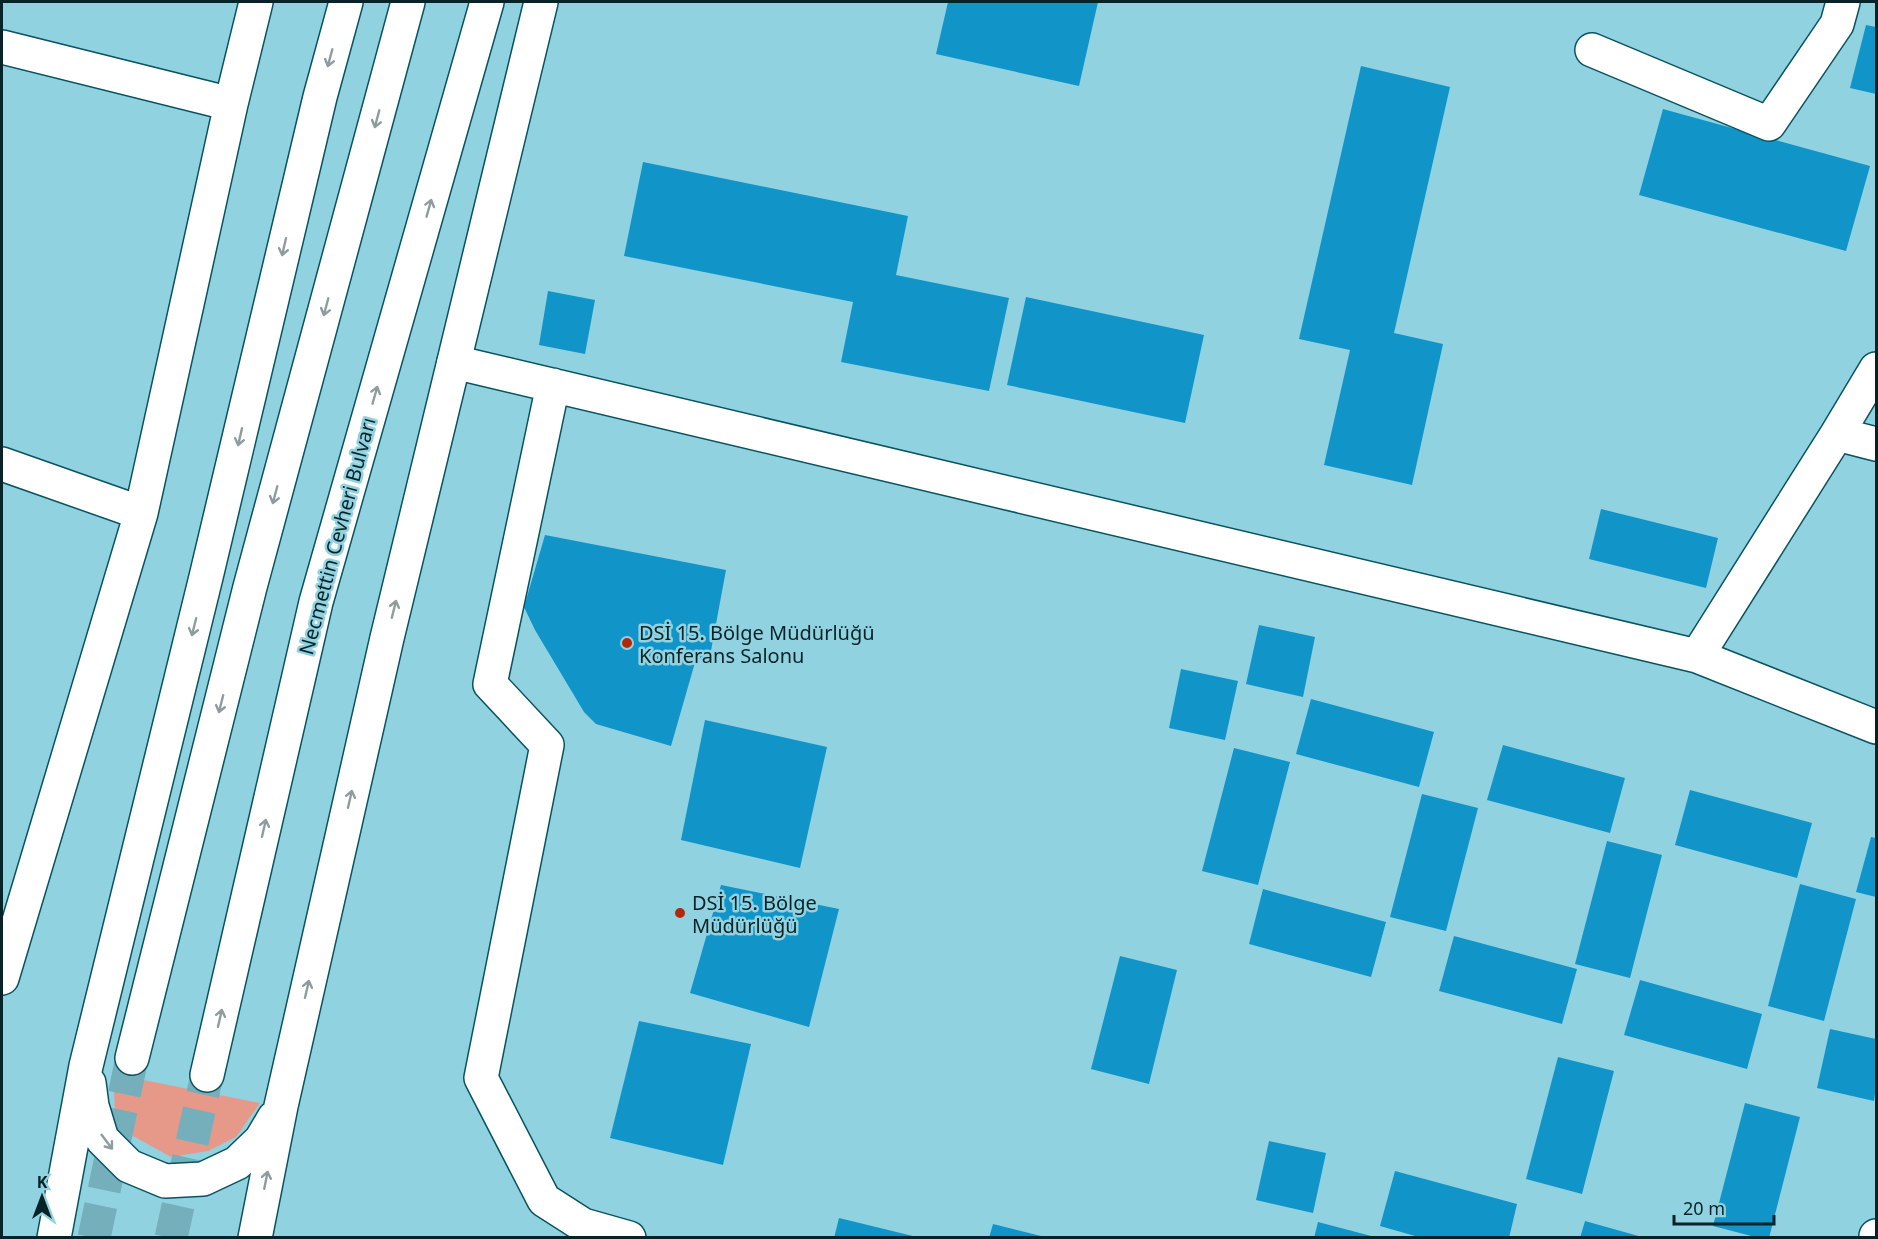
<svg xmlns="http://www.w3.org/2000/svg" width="1878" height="1239" font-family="'Noto Sans',sans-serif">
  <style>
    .green { fill: #e69988 }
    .building { fill: #1194c8 }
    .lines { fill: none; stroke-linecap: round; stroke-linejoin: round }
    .major-tunnel { stroke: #75afbc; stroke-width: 33; stroke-dasharray: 33 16; stroke-linecap: butt }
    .minor-casing { stroke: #085360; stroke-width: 36 }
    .major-casing { stroke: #085360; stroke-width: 36 }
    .minor { stroke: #fff; stroke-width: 33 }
    .major { stroke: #fff; stroke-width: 33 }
    .oneway { stroke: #8f9c9e }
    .poi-dot { fill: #b42809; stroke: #91d2e1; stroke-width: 2 }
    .labels { text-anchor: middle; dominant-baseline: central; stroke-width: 5; stroke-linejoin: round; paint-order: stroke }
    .street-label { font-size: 20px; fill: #072328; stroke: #91d2e1 }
    .poi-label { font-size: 20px; fill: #072328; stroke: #91d2e1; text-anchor: start }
  </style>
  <rect width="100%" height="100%" fill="#91d2e1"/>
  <path class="green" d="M113 1074 260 1103 236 1137 208 1151 171 1157 133 1136 115 1113Z"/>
  <path class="building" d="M948 2H1098L1079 86 936 54Z
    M1866 25 1876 27V94L1850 88Z
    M1361 66 1450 87 1394 333 1443 344 1412 485 1324 465 1350 350 1299 339Z
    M1663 109 1870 166 1846 251 1639 195Z
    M643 162 908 216 896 275 1009 298 989 391 841 362 853 302 624 256Z
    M548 291 595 300 585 354 539 345Z
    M1026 297 1204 335 1185 423 1007 385Z
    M1601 509 1718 538 1706 588 1589 559Z
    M545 535 726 570 710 656 696 659 671 746 596 724 584 712 535 630 524 607Z
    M1259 625 1315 637 1303 697 1246 684Z
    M1181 669 1238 681 1225 740 1169 728Z
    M1311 699 1434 732 1419 787 1296 754Z
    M705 720 827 747 800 868 681 840Z
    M1503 745 1625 778 1610 833 1487 800Z
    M1234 748 1290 762 1258 885 1202 871Z
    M1690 790 1812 823 1797 878 1675 845Z
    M1422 794 1478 808 1446 931 1390 917Z
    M1871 837 1876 838V897L1856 892Z
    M1607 841 1662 855 1630 978 1575 964Z
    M1800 884 1856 899 1824 1021 1768 1006Z
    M721 885 839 909 809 1027 690 993Z
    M1263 889 1386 922 1371 977 1249 944Z
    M1454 936 1577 969 1562 1024 1439 991Z
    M1120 956 1177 970 1149 1084 1091 1069Z
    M1640 980 1762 1014 1747 1069 1624 1035Z
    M639 1021 751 1044 723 1165 610 1138Z
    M1830 1029 1876 1039V1087L1874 1101 1817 1088Z
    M1558 1057 1614 1071 1582 1194 1526 1179Z
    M1745 1103 1800 1117 1769 1238H1759L1713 1226Z
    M1269 1141 1326 1153 1313 1213 1256 1200Z
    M1395 1171 1517 1204 1509 1238H1422L1380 1226Z
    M839 1218 917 1237V1238H834Z
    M1585 1221 1642 1237V1238H1580Z
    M1318 1222 1375 1237V1238H1314Z
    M993 1224 1045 1237V1238H989Z"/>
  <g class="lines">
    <path class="major-tunnel" d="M94 1238 132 1058
      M171 1238 207 1075"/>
    <defs>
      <path id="minor" d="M2 47 231 104
        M1592 50 1769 124 1837 24 1843 2
        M454 362 1697 656 1876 727
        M553 385 490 684 547 745 481 1078 544 1200 583 1225 629 1238
        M1837 434 1876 369
        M2 464 141 513
        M1697 656 1837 434 1876 444
        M2 978 141 513 231 104 256 2
        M1876 1238V1236"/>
      <path id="major" d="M132 1058 250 587 408 2
        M207 1075 316 602 487 2
        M89 1083 92 1106 102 1139 129 1166 165 1181 203 1179 237 1163 261 1140 274 1118
        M54 1238 86 1066 206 577 320 97 346 2
        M255 1238 281 1106 387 638 541 2"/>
    </defs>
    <use href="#minor" class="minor-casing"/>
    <use href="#major" class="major-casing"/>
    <use href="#minor" class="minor"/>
    <use href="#major" class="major"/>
  </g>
  <defs><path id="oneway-shaft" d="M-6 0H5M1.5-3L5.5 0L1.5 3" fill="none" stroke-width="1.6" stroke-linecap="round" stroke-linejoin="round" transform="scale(1.5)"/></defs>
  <g class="oneway">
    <use href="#oneway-shaft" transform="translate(330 58) rotate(105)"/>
    <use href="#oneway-shaft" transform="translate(377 119) rotate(105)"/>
    <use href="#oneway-shaft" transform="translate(429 208) rotate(-74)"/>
    <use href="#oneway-shaft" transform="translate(284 247) rotate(103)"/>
    <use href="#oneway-shaft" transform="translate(326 307) rotate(105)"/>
    <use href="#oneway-shaft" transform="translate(375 395) rotate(-74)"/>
    <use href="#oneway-shaft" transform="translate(240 437) rotate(103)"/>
    <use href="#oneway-shaft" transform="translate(275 495) rotate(105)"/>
    <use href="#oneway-shaft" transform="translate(394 609) rotate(-76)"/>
    <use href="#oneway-shaft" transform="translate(194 627) rotate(104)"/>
    <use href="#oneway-shaft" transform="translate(221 704) rotate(104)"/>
    <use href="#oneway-shaft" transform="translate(350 799) rotate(-77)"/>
    <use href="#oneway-shaft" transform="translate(264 828) rotate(-77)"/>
    <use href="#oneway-shaft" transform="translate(307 989) rotate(-77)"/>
    <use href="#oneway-shaft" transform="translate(220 1018) rotate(-77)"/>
    <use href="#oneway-shaft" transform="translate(107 1142) rotate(53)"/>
    <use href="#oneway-shaft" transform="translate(266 1180) rotate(-79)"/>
  </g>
  <g class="poi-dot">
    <circle cx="627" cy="643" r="6"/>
    <circle cx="680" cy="913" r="6"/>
  </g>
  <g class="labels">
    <g class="street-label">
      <text transform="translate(337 536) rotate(-75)">Necmettin Cevheri Bulvarı</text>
    </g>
    <g class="poi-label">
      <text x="639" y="632">DSİ 15. Bölge Müdürlüğü<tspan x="639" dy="23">Konferans Salonu</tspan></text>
      <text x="692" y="902">DSİ 15. Bölge<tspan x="692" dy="23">Müdürlüğü</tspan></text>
    </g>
  </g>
  <rect width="1878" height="1239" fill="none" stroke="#072328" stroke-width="6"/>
  <g transform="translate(42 1197)" stroke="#91d2e1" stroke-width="4.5" paint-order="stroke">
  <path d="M0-4.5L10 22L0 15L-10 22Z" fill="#072328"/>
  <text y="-9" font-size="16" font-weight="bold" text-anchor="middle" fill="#072328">K</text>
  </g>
  <path d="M1674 1215v9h100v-9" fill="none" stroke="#072328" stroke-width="3"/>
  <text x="1683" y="1215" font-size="18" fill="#072328" stroke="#91d2e1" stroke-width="4.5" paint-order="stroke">20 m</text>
</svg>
